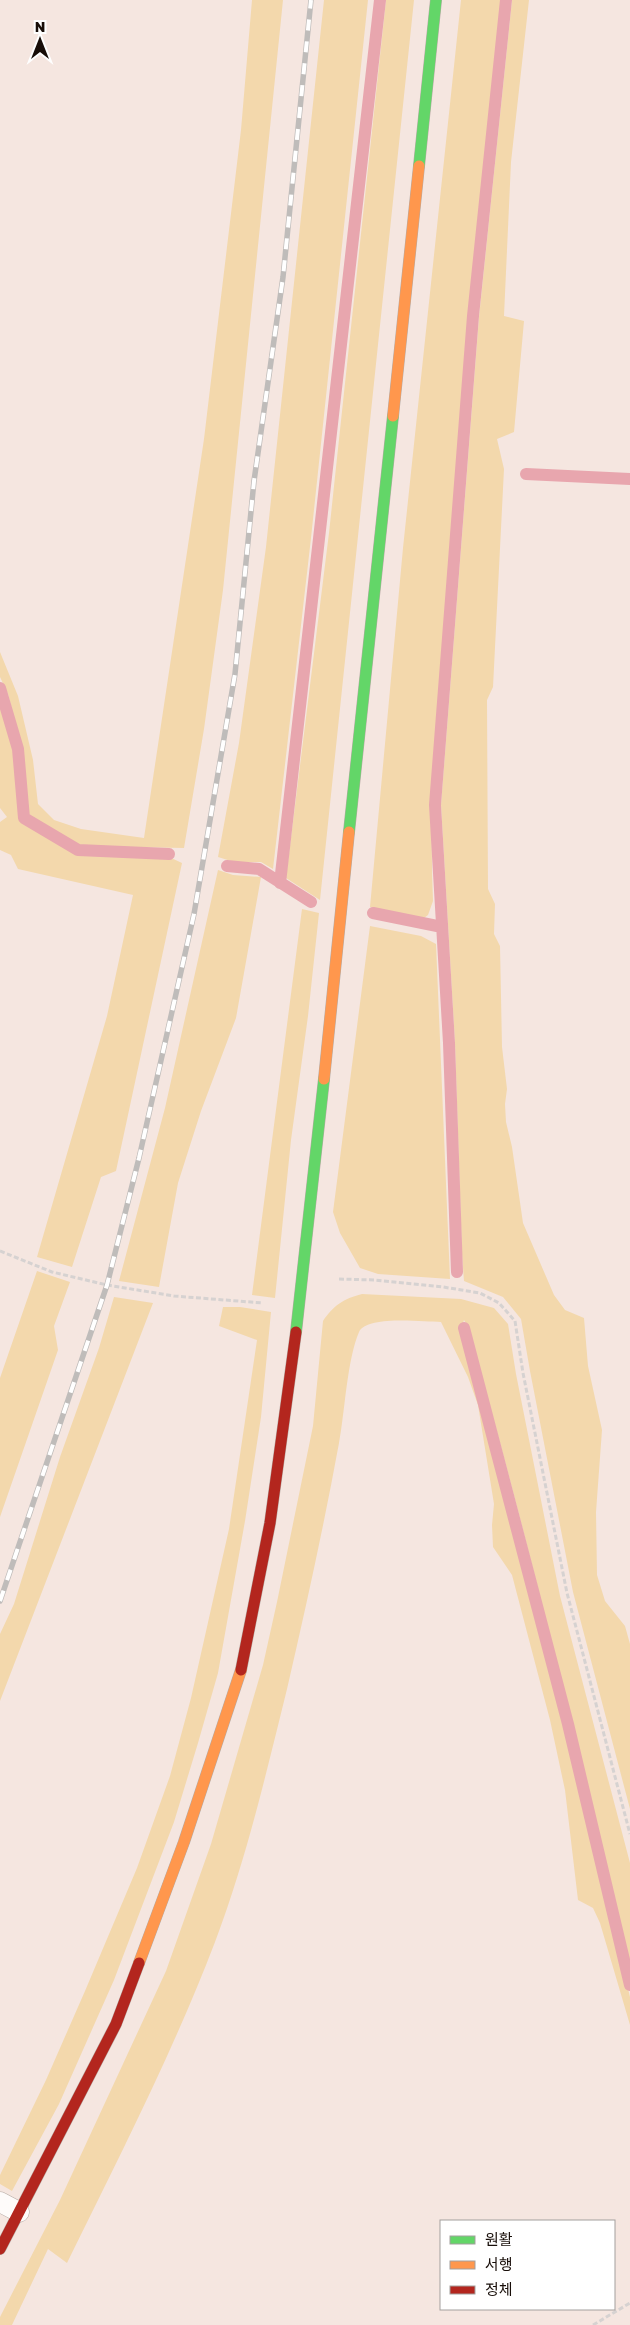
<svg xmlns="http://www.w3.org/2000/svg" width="630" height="2325" font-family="'Golos Text','Noto Sans KR',sans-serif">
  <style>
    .green { fill: #f3d8ac }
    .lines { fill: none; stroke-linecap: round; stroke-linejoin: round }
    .stream { stroke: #e8a6ae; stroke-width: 12 }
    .lane-casing { stroke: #b5aaa4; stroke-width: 21 }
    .fast-casing { stroke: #b5aaa4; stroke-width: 12 }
    .slow-casing { stroke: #b5aaa4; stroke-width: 12 }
    .jam-casing { stroke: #b5aaa4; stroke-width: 12 }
    .path { stroke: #d6d2d1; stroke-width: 3; stroke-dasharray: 5 2.5; stroke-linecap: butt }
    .lane { stroke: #fefbfa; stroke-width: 20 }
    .fast { stroke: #63d668; stroke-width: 11 }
    .slow { stroke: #ff974d; stroke-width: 11 }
    .jam { stroke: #b3261e; stroke-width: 11 }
    .rail-casing { stroke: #bfbcba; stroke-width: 5.5 }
    .rail { stroke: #fff; stroke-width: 4; stroke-dasharray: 11; stroke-linecap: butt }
  </style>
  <rect width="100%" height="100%" fill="#f5e6e0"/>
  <path class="green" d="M252 0H283L223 590 204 729 184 848 79 846 28 816 22 748 8 694 0 677V652L18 696 33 760 38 804 54 820 81 829 144 838 204 439 241 130Z
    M324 0H368L311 538 273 869 261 862H234L218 857 239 743 266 547Z
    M386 0H414L320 900 286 878 329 533Z
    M461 0H502C482 193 462 386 448 579 440 686 428 793 433 901L428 915 424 918 370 907 403 548Z
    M512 0H529L511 162 504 316 524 321 514 432 497 439 504 469 493 687 487 700 488 889 495 904 494 934 500 946 502 1047 507 1089 505 1104 506 1122 512 1147 523 1223 554 1295 565 1310 584 1318 588 1366 602 1430 596 1512 597 1575 605 1601 625 1626 630 1644V1809L573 1592 530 1371 521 1319 503 1297 464 1281 462 1254 455 1043 441 805 479 317Z
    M0 696 14 750 20 821 77 853 169 857 182 863 116 1171 101 1177 72 1267 37 1257 107 1016 133 895 18 869 11 855 0 850V822L7 817 0 808Z
    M218 870 233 875 261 877 236 1018 201 1111 178 1183 159 1287 119 1281 165 1108Z
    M302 909 319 913 308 1016 291 1140 275 1298 252 1295Z
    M370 926 421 936 436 944 450 1279 378 1274 360 1268 340 1233 333 1212Z
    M37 1271 70 1282 54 1326 58 1350 0 1517V1378Z
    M362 1294 461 1299 494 1308 508 1324 516 1374 560 1596 630 1863V1965C579 1752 528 1538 468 1327L464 1320 461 1329C523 1550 577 1774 630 1997V2025L600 1923 593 1908 578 1900 565 1790 550 1720 512 1575 493 1547 492 1525 494 1504 478 1405 468 1377 441 1322C423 1322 367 1315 359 1332 347 1360 345 1411 339 1443 324 1525 306 1607 287 1689 266 1774 246 1860 215 1942 173 2052 119 2157 67 2263L48 2249 12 2325H0V2317L60 2200 166 1971 211 1844 263 1665 277 1602 313 1426 323 1321C334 1305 343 1299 362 1294Z
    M114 1297 153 1303 0 1701V1634L14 1604 60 1457 99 1348Z
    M223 1307H240L271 1312 261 1417 245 1521 218 1673 198 1743 174 1822 114 1980 59 2104 12 2191 0 2184V2175L46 2080 85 1991 137 1868 170 1776 191 1698 229 1529 257 1340 219 1326Z"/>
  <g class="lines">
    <path class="stream" d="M526 474 630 479
      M0 688 18 749 24 818 78 850 169 854
      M227 866 259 869 311 902
      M280 883 380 0
      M373 913 442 927
      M457 1272 449 1043 435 805 473 316 506 0
      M464 1328 568 1724 630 1985"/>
    <defs>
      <path id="lane" d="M0 2202 19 2212"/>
      <path id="fast" d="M419 166 436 0
        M349 832 393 416
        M296 1332 324 1079"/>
      <path id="slow" d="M393 416 419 166
        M324 1079 349 832
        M139 1963 184 1842 241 1670"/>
      <path id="jam" d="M241 1670 270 1523 296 1332
        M0 2249 116 2024 139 1963"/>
    </defs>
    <use href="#lane" class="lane-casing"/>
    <use href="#fast" class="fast-casing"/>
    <use href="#slow" class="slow-casing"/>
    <use href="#jam" class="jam-casing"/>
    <path class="path" d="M0 1251 52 1272 107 1285 174 1296 263 1303
      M339 1279 374 1280 443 1287 480 1293 499 1303 515 1321 523 1373 567 1593 630 1834
      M593 2325 630 2303"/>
    <use href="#lane" class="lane"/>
    <use href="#fast" class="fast"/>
    <use href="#slow" class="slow"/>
    <use href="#jam" class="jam"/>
    <defs>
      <path id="rail" d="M0 1601 107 1285 139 1158 194 914 235 674 254 481 283 277 311 0"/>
    </defs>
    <use href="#rail" class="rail-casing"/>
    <use href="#rail" class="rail"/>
  </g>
  <rect x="440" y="2220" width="175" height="90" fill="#ffffff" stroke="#a39f9d"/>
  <rect x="450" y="2236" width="25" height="8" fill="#63d668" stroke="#a39f9d"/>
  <text x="485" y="2245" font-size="15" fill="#180e09">원활</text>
  <rect x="450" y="2261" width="25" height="8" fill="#ff974d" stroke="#a39f9d"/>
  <text x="485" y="2270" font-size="15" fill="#180e09">서행</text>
  <rect x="450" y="2286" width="25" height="8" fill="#b3261e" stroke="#a39f9d"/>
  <text x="485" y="2295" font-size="15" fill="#180e09">정체</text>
  <g transform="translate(40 40)" stroke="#ffffff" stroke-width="4" paint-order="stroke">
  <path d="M0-4L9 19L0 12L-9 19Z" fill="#180e09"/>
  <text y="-8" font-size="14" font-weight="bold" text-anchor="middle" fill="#180e09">N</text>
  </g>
</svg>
